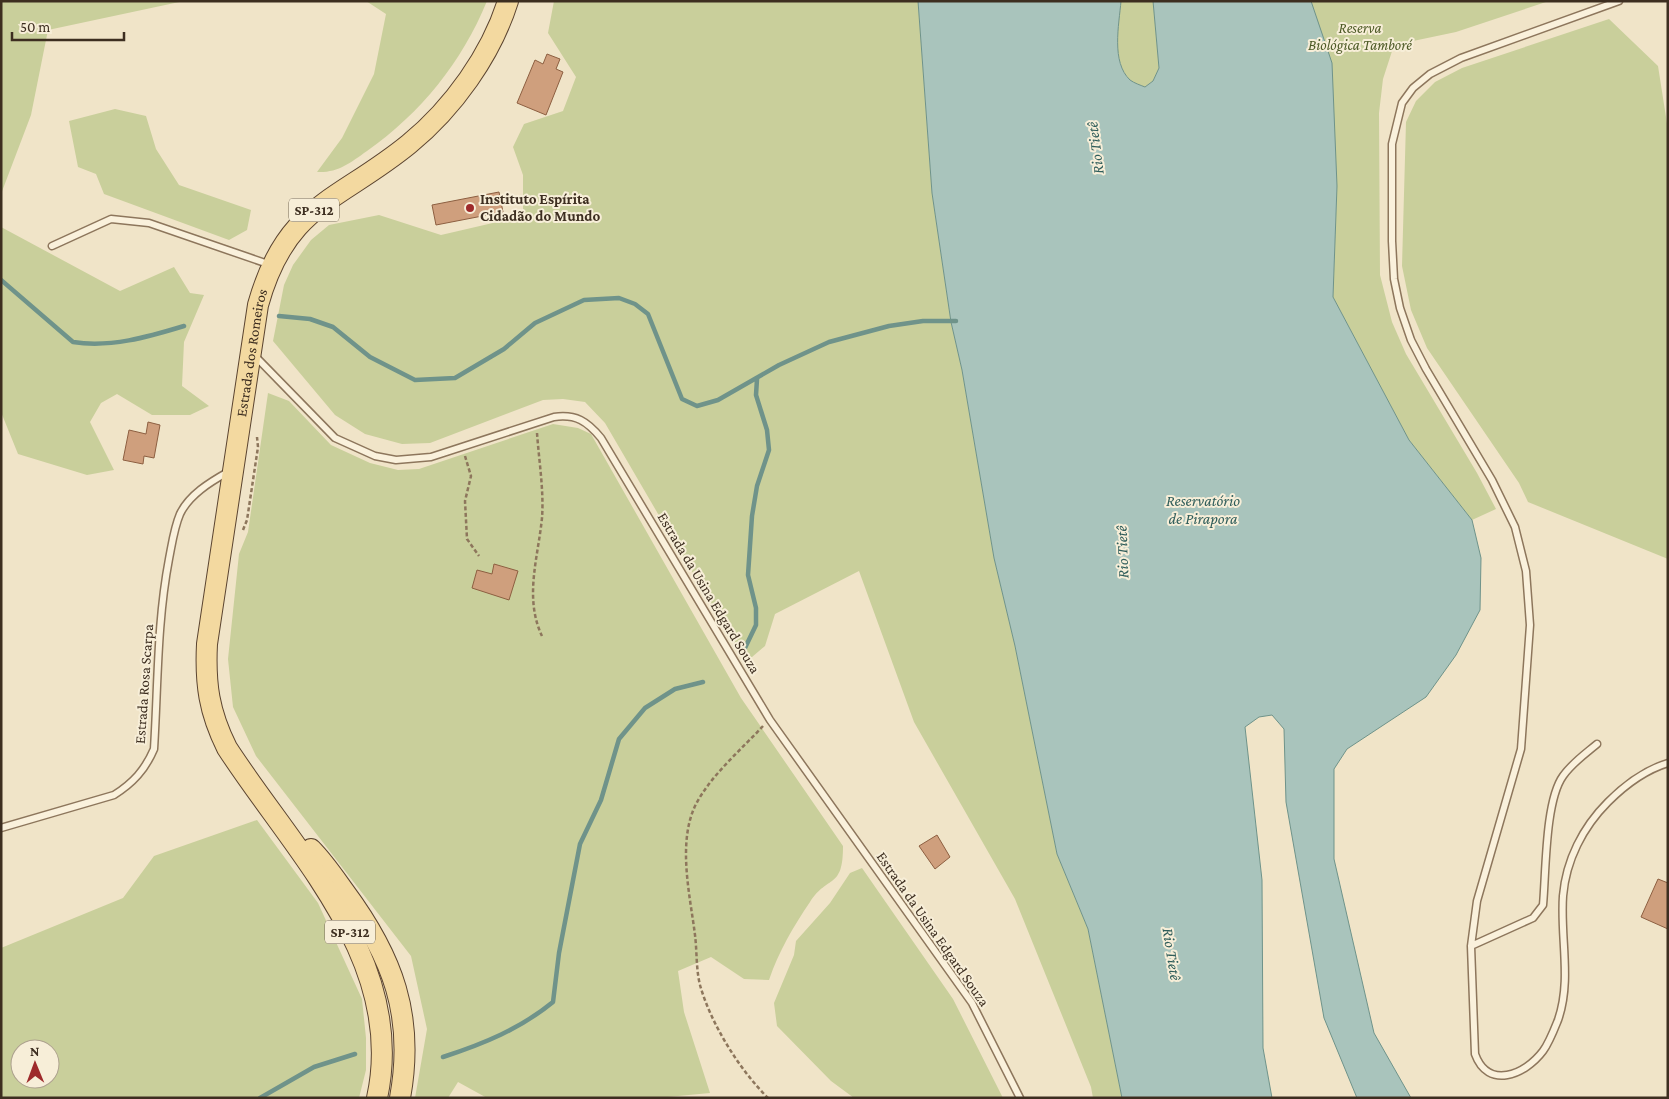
<svg xmlns="http://www.w3.org/2000/svg" width="1669" height="1099" font-family="'Crimson Pro',serif">
  <style>
    .green { fill: #c9cf9b; fill-rule: evenodd }
    .water { fill: #a9c4bc; stroke: #6f938a }
    .lines { fill: none; stroke-linecap: round; stroke-linejoin: round }
    .stream { stroke: #6f938a; stroke-width: 4.5 }
    .building { fill: #cf9f7d; stroke: #8d5f41 }
    .lane-casing { stroke: #8d765c; stroke-width: 9 }
    .primary-casing { stroke: #5b4430; stroke-width: 22 }
    .path { stroke: #8d765c; stroke-width: 2.5; stroke-dasharray: 4 2.5; stroke-linecap: butt }
    .lane { stroke: #faf1dc; stroke-width: 6 }
    .primary { stroke: #f3d9a0; stroke-width: 20 }
    .poi-dot { fill: #9e2a2b; stroke: #f7eed8; stroke-width: 2 }
    .labels { text-anchor: middle; dominant-baseline: central; stroke-width: 4; stroke-linejoin: round; paint-order: stroke }
    .shield { fill: #f7eed8; stroke: #756857; stroke-width: 1 }
    .shield-label { font-size: 14px; font-weight: bold; fill: #3d2e20 }
    .park-label { font-size: 15px; font-style: italic; fill: #4d5a26; stroke: #f7eed8 }
    .poi-label { font-size: 15px; font-weight: bold; fill: #3d2e20; stroke: #f7eed8; text-anchor: start }
    .street-label { font-size: 15px; fill: #3d2e20; stroke: #f7eed8 }
    .water-label { font-size: 16px; font-style: italic; fill: #2f5d5a; stroke: #f7eed8 }
  </style>
  <rect width="100%" height="100%" fill="#f0e4c8"/>
  <path class="green" d="M1 1H184L48 30 31 115 1 194Z
    M366 1H487C462 62 421 113 367 151 350 163 338 173 317 172L342 138 374 74 386 14Z
    M554 1H918L932 193 951 322 962 370 994 558 1015 646 1057 854 1088 929 1122 1098H1093L1091 1087 1015 899 914 722 859 571 775 614 765 646 745 663 605 423 585 402 563 399 543 400 430 443 402 444 365 434 335 415 273 341 284 285 293 265 311 240 329 225 379 215 441 235 523 216V175L513 147 524 124 563 111 576 77 548 33Z
    M1121 1H1153L1159 68 1153 81 1145 87C1140 85 1134 83 1130 80 1111 62 1119 25 1121 1Z
    M1311 1H1549L1456 32 1394 45 1383 79 1379 113 1380 275 1392 322 1406 354 1477 473 1496 509 1472 520 1409 440 1333 297 1337 186Z
    M1609 19 1658 66 1668 130V559L1528 502 1519 483 1427 348 1411 310 1402 266 1406 122 1416 101 1435 82 1462 68Z
    M115 109 146 116 156 149 179 185 251 210 247 230 229 240 104 194 96 174 78 167 69 121Z
    M1 227 120 291 174 267 190 293 204 295 184 342 182 386 209 406 190 415H152L117 394 101 403 90 422 114 470 87 475 18 454 1 412Z
    M268 393 289 401 331 445 370 463 398 470 419 469 553 424 578 428 591 434 741 698 843 846C843 890 828 874 810 902 793 927 779 951 769 980L744 979 711 957 678 971 684 1012 710 1093 657 1098H487L458 1082 448 1098H415L427 1029 411 956 256 756 233 707 228 659 239 554 248 532Z
    M257 820 318 903 362 999 366 1038V1070L359 1098H1V948L123 898 154 856ZM20 1049H50V1079H20Z
    M862 868 953 999 1003 1098H854L831 1081 777 1026 774 1003 794 955 796 941 830 903 850 873Z"/>
  <path class="water" d="M918 1H1121C1119 25 1111 62 1130 80 1134 83 1140 85 1145 87L1153 81 1159 68 1153 1H1311L1332 63 1337 186 1333 297 1409 440 1472 520 1481 558 1480 610 1456 655 1426 697 1347 749 1334 769V859L1374 1033 1411 1098H1357L1324 1018 1286 802 1284 729 1272 715 1259 717 1245 727 1262 880 1263 1048 1272 1098H1122L1088 929 1057 854 1015 646 994 558 962 370 951 322 932 193Z"/>
  <g class="lines">
    <path class="stream" d="M1 280 73 342C110 348 148 337 184 326
      M279 316 310 319 333 327 370 357 415 380 455 378 504 349 535 323 584 300 619 298 635 304 648 314 682 399 697 406 718 400 779 365 829 342 889 326 923 321H956
      M744 650 756 625V608L748 575 752 516 757 486 769 450 767 430 756 395 757 379
      M443 1057C483 1044 520 1029 553 1002L559 953 580 844 601 800 619 739 645 708 675 689 703 682
      M260 1098 314 1067 355 1054"/>
  </g>
  <path class="building" d="M547 54 560 59 556 69 563 72 546 115 517 103 535 60 543 64Z
    M499 192 503 212 436 225 432 205Z
    M148 422 160 425 154 458 144 456 143 464 123 460 129 430 146 434Z
    M494 564 518 571 509 600 472 588 477 570 492 574Z
    M937 835 950 857 935 869 919 846Z
    M1658 879 1668 883V929L1641 917Z"/>
  <g class="lines">
    <defs>
      <path id="lane" d="M1619 1 1461 58 1430 74 1413 88 1402 103 1392 144V241L1394 279 1400 308 1411 340 1426 369 1492 480 1515 527 1526 571 1530 625 1521 749 1477 901 1471 946 1475 1054C1488 1090 1525 1075 1543 1051 1549 1043 1554 1030 1558 1020 1572 980 1560 938 1563 896 1566 860 1583 827 1608 802 1625 785 1645 770 1668 763
        M52 246 111 219 149 223 271 265
        M254 355 335 438 375 456 396 460 431 457 554 417C576 414 587 421 601 438L770 720 972 1003 1020 1098
        M1 828 114 795C133 783 145 770 154 749 158 685 157 622 169 559 172 544 174 528 180 514 189 495 210 482 228 472
        M1471 946 1533 918 1543 905C1546 873 1545 801 1563 776 1572 763 1585 754 1597 744"/>
      <g id="primary">
        <path d="M311 849C324 862 334 877 344 891 393 957 415 1016 400 1098"/>
        <path id="s1" d="M377 1098C407 961 295 853 227 748 209 712 205 684 207 644L258 305C286 204 338 202 409 144 453 108 491 55 508 1"/>
      </g>
    </defs>
    <use href="#lane" class="lane-casing"/>
    <use href="#primary" class="primary-casing"/>
    <path class="path" d="M537 433C539 461 544 491 542 518 538 558 524 598 542 636
      M465 456 471 476 465 501 467 539 479 556
      M243 530 247 520 258 447 257 437
      M763 726C741 750 712 774 696 804 677 842 690 895 695 935 697 951 696 969 700 985 711 1024 739 1069 768 1098"/>
    <use href="#lane" class="lane"/>
    <use href="#primary" class="primary"/>
  </g>
  <circle class="poi-dot" cx="470" cy="208" r="5"/>
  <g class="labels">
    <g class="shield">
      <rect x="289" y="198.5" width="50" height="23" rx="4"/>
      <rect x="325" y="920.5" width="50" height="23" rx="4"/>
    </g>
    <g class="shield-label">
      <text x="314" y="210">SP-312</text>
      <text x="350" y="932">SP-312</text>
    </g>
    <g class="park-label">
      <text x="1360" y="28">Reserva<tspan x="1360" dy="17">Biológica Tamboré</tspan></text>
    </g>
    <g class="poi-label">
      <text x="480" y="199">Instituto Espírita<tspan x="480" dy="17">Cidadão do Mundo</tspan></text>
    </g>
    <g class="street-label">
      <text stroke="none"><textPath href="#s1" startOffset="795">Estrada dos Romeiros</textPath></text>
      <text transform="translate(709 593) rotate(59)">Estrada da Usina Edgard Souza</text>
      <text transform="translate(144 684) rotate(-86)">Estrada Rosa Scarpa</text>
      <text transform="translate(933 929) rotate(55)">Estrada da Usina Edgard Souza</text>
    </g>
    <g class="water-label">
      <text transform="translate(1095 148) rotate(-97)">Rio Tietê</text>
      <text x="1203" y="500">Reservatório<tspan x="1203" dy="18">de Pirapora</tspan></text>
      <text transform="translate(1122 552) rotate(-92)">Rio Tietê</text>
      <text transform="translate(1172 954) rotate(81)">Rio Tietê</text>
    </g>
  </g>
  <rect width="1669" height="1099" fill="none" stroke="#3d2e20" stroke-width="5"/>
  <g transform="translate(35 1064) rotate(359)"><circle r="24" fill="#f7eed8" stroke="#ada18e"/>
  <path d="M0-4L9 19L0 12L-9 19Z" fill="#9e2a2b"/>
  <text y="-8" font-size="14" font-weight="bold" text-anchor="middle" fill="#3d2e20">N</text>
  </g>
  <path d="M12 32v8h112v-8" fill="none" stroke="#3d2e20" stroke-width="2.5"/>
  <text x="20" y="32" font-size="15" fill="#3d2e20" stroke="#f7eed8" stroke-width="4" paint-order="stroke">50 m</text>
</svg>
